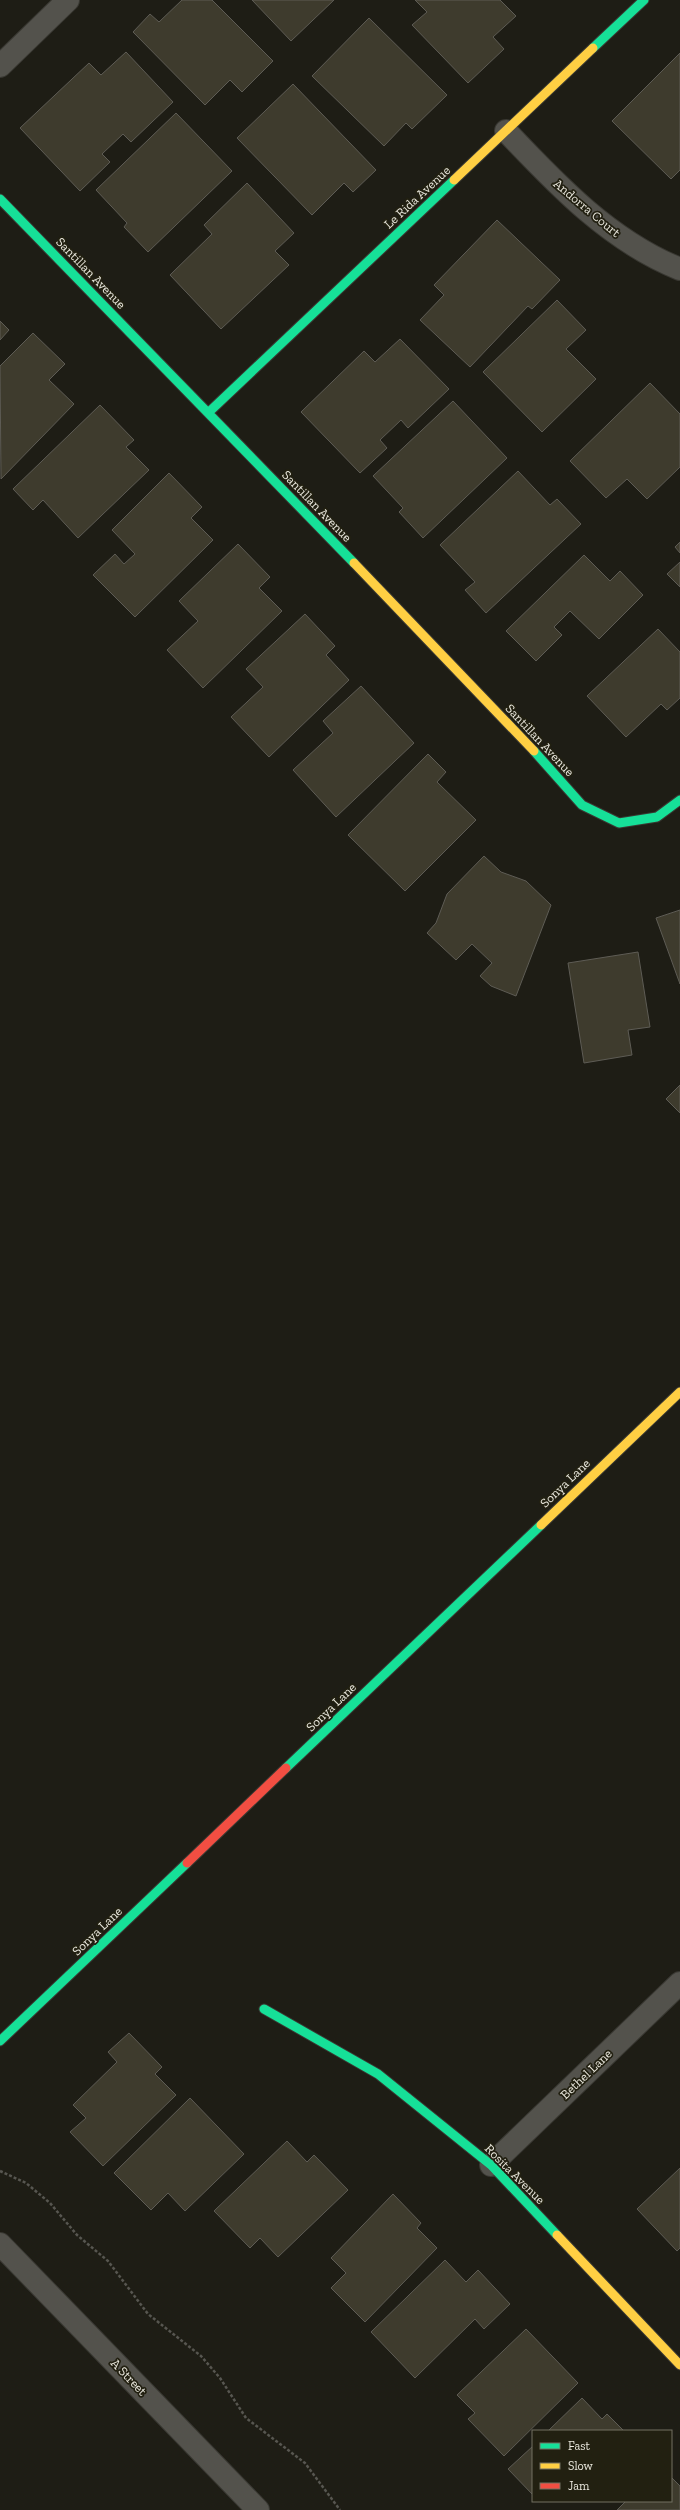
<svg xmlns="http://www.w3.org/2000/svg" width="680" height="2510" font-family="'Zilla Slab',serif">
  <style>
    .building { fill: #3e3b2d; stroke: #5e5c55 }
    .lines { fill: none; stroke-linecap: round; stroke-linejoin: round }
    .street-casing { stroke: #393832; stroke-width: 24 }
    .fast-casing { stroke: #393832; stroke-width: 11 }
    .slow-casing { stroke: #393832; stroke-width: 11 }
    .jam-casing { stroke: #393832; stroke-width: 11 }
    .path { stroke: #575650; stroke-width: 2.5; stroke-dasharray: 3 2; stroke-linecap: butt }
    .street { stroke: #53524c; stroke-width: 22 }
    .fast { stroke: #16e098; stroke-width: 9 }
    .slow { stroke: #ffcf43; stroke-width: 9 }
    .jam { stroke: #f24e42; stroke-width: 9 }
    .labels { text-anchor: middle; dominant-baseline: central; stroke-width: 3.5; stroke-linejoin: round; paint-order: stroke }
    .street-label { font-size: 13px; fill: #eae8de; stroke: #222011 }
  </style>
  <rect width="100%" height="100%" fill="#1e1d15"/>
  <path class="building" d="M182 0H212L273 61 242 92 230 80 205 105 133 32 150 14 159 22Z
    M252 0H334L291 41Z
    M415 0H500L516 16 493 37 504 49 468 83 412 25 427 12Z
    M369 18 447 95 412 129 406 123 384 146 312 76Z
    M126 52 173 102 131 142 123 134 102 154 110 162 80 191 20 128 89 63 101 75Z
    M680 53V170L671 179 612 121Z
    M293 84 376 170 353 192 344 183 312 215 237 138Z
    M176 113 232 171 148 252 124 227 127 223 96 190Z
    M247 183 294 233 275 251 289 265 221 329 170 275 212 234 204 225Z
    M497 220 560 280 532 309 528 306 470 367 420 320 444 295 434 285Z
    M557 300 586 330 566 349 596 379 542 432 483 372Z
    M0 321 9 330 0 340Z
    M33 333 65 364 49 380 74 404 1 479 0 366Z
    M400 339 449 389 408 428 401 420 380 440 387 448 360 473 301 412 364 351 375 362Z
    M650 383 680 414V467L647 499 627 479 606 498 570 461Z
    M453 401 507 458 423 538 399 512 403 508 373 476Z
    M100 405 134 440 126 447 149 470 78 538 43 500 33 510 13 489Z
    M518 471 550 505 557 499 581 524 486 613 465 590 475 582 440 545Z
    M169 473 202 507 191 518 213 540 135 617 93 575 115 554 124 564 135 554 112 530Z
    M680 542V553L675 547Z
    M238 544 270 577 259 588 282 611 203 688 167 650 198 621 179 601Z
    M584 555 610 581 620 571 643 595 599 639 570 611 554 627 562 635 536 661 506 631Z
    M680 562V587L667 574Z
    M305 614 335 646 326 655 349 680 269 757 231 717 263 687 246 669Z
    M658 629 680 652V698L667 710 661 704 626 737 587 696Z
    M361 686 414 743 336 817 293 770 333 733 323 721Z
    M428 754 446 772 437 782 476 820 405 891 348 835Z
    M484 856 501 872 526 881 551 905 516 996 491 986 480 976 492 963 472 944 456 960 427 933 436 923 447 894Z
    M680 910V984L656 918Z
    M638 952 650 1027 628 1030 632 1055 584 1063 568 963Z
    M680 1085V1113L666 1099Z
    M129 2033 162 2067 155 2074 176 2095 103 2166 70 2132 86 2118 73 2105 117 2062 108 2052Z
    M190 2098 244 2154 185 2211 168 2193 151 2210 114 2173Z
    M287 2141 307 2162 314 2155 348 2190 278 2257 260 2238 250 2248 214 2211Z
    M680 2168V2248L677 2251 637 2209Z
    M393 2194 421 2223 417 2228 437 2248 365 2322 331 2288 346 2273 331 2258Z
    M445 2260 466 2282 478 2270 510 2304 484 2329 475 2319 415 2378 371 2332Z
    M526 2329 578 2383 504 2456 468 2419 475 2413 457 2395Z
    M582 2398 602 2419 607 2414 624 2431H548Z
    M533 2446V2495L508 2469Z
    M671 2477 680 2486V2510H617L626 2501H671Z"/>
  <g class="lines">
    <defs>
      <path id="street" d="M0 66 68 0
        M506 131C557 185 610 241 680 269
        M491 2165 680 1983
        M0 2244 258 2510"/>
      <path id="fast" d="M593 48 644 0
        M0 199 354 563
        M209 412 454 180
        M534 751 582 805 619 823 657 817 680 800
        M286 1768 541 1525
        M264 2009 378 2074 491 2165 557 2235
        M0 2041 187 1863"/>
      <path id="slow" d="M454 180 593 48
        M354 563 534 751
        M541 1525 680 1392
        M557 2235 680 2365"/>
      <path id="jam" d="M187 1863 286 1768"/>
    </defs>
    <use href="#street" class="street-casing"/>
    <use href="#fast" class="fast-casing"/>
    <use href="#slow" class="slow-casing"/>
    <use href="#jam" class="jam-casing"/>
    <path class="path" d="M0 2171 26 2183 50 2203 77 2235 108 2261 148 2314 201 2356 220 2378 246 2418 305 2463 340 2510"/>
    <use href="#street" class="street"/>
    <use href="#fast" class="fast"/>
    <use href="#slow" class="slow"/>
    <use href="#jam" class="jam"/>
  </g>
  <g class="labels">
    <g class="street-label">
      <text transform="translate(417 197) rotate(-43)">Le Rida Avenue</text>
      <text transform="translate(587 208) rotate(40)">Andorra Court</text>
      <text transform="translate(91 273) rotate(46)">Santillan Avenue</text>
      <text transform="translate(317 506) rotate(46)">Santillan Avenue</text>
      <text transform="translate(540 740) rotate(47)">Santillan Avenue</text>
      <text transform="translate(565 1483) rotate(-44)">Sonya Lane</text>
      <text transform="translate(331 1707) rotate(-44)">Sonya Lane</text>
      <text transform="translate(97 1931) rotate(-44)">Sonya Lane</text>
      <text transform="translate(586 2074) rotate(-44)">Bethel Lane</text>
      <text transform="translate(515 2174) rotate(45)">Rosita Avenue</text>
      <text transform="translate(129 2377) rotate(46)">A Street</text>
    </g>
  </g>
  <rect x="532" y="2430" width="140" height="72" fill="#222011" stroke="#727063"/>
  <rect x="540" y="2443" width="20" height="6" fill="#16e098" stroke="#727063"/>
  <text x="568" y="2450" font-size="12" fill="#eae8de">Fast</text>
  <rect x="540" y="2463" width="20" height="6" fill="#ffcf43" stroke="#727063"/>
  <text x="568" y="2470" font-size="12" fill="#eae8de">Slow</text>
  <rect x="540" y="2483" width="20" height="6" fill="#f24e42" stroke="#727063"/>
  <text x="568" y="2490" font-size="12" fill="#eae8de">Jam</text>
</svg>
